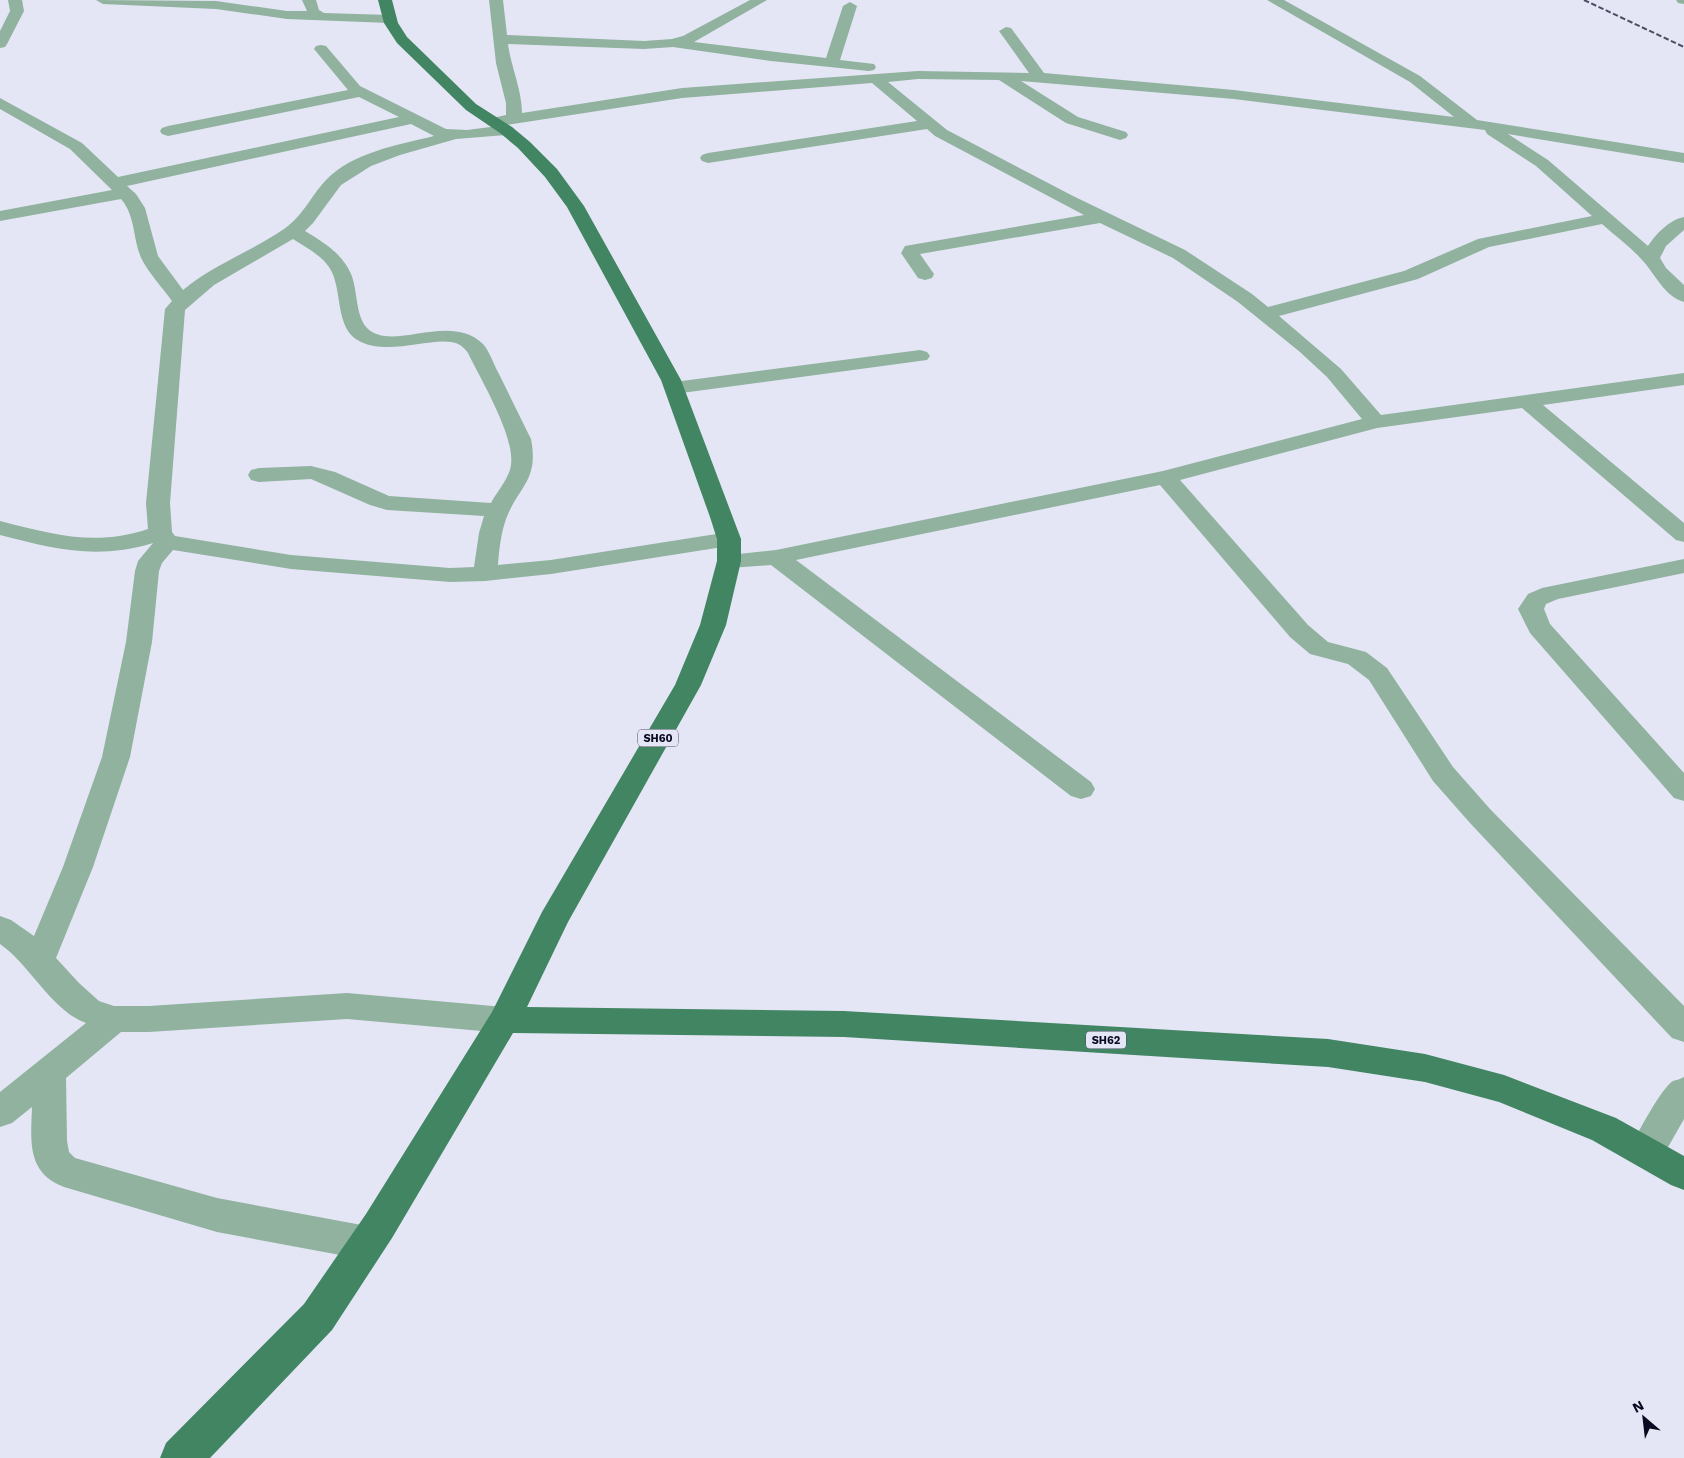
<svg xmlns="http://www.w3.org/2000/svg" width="1684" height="1458" font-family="'Work Sans',sans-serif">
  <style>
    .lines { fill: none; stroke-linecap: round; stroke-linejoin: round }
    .minor { fill: #90b29f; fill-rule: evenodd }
    .major { fill: #418563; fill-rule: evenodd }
    .rail { stroke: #4c4c62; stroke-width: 2; stroke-dasharray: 5.5 2.5; stroke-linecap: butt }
    .labels { text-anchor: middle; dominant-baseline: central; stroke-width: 4; stroke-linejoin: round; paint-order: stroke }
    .shield { fill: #e4e6f5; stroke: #4b4b61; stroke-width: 1 }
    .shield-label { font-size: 11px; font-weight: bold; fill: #0a0922 }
  </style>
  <rect width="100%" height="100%" fill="#e4e6f5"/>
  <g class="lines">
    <path class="minor" d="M8 0H22L24 11 7 44 5 47 0 48V31L10 11Z
      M96 0 216 1 287 11H307L302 0H316L319 10 324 13 389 15 396 19 389 23 287 19 216 9 103 4Z
      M489 0H503L507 35 644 41 672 39 683 36 750 0H767L694 42 826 58 843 6 850 2 857 6 840 60 874 64 876 67 874 70 869 71 771 61 673 47 644 49 508 44C511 67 522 90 522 113L682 88 918 71 1029 73 999 31 1006 27 1011 28 1044 73 1234 90 1454 117 1410 82 1267 0H1284L1420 76 1477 120 1684 153V163L1508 134 1548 160 1648 246C1656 234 1669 220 1684 217V230L1666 246 1660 258 1666 268 1684 285V302C1665 297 1655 274 1643 261 1631 247 1615 236 1602 224L1489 247 1418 279 1279 316 1341 369 1381 415 1684 373V385L1543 405 1684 523V542L1676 540 1522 408 1377 428 1180 480 1308 625 1328 642 1366 652 1387 668 1453 767 1490 809 1684 1006V1042L1672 1038 1470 823 1433 781 1369 680 1348 664 1310 654 1290 637 1160 485 796 560 1091 782 1095 789 1091 796 1081 799 1071 796 771 565 729 568 720 566 717 561 720 556 776 550 1163 471 1362 419 1327 377 1300 352 1238 302 1173 258 1100 223 920 254 934 274 932 278 925 280 918 278 901 253 905 246 1084 215 935 136 927 129 708 163 702 161 700 158 702 155 708 153 917 121 872 83 682 98 494 127 488 125 486 122 488 119 506 115V103L496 63ZM918 79 999 80 1066 123 1120 140 1126 138 1128 135 1126 132 1078 117 1021 81 1234 99 1485 130 1487 134 1536 166 1592 216 1478 239 1404 271 1268 307 1252 294 1185 250 1073 196 947 130 888 82Z
      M1676 0H1684V4L1678 3Z
      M321 45 326 46 360 86 446 129 467 130 506 125 512 127 514 130 512 133 506 135 456 139 400 155 371 166 341 185 313 223 305 231C323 242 342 253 351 274 358 290 355 315 367 328 392 353 449 311 483 344 490 352 494 365 499 374 510 396 520 417 531 439 539 481 519 485 506 519 501 533 499 550 498 565L551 560 729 532 737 534 741 539 737 544 729 546 551 574 485 581 450 582 291 569 173 550 162 563 159 571 152 642 130 757 93 867 56 958 79 983 99 1001 114 1006H149L347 993 504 1007 516 1011 521 1020 516 1029 504 1033 347 1019 149 1032H121L66 1078 67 1141 69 1152 75 1158 217 1198 367 1226 380 1231 386 1243 380 1255 367 1260 217 1232 64 1187C26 1173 31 1140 32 1107L12 1123 0 1127V1092L86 1023C52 1011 30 965 0 944V916L11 920 34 936 63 867 102 757 126 642 135 571 138 561 153 543C97 560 54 549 0 535V521C52 534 95 547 148 529L146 503 165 309 172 301C163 288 145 269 140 255 133 237 135 215 121 199L0 221V211L112 190 70 149 0 109V98L82 143 118 177 399 117 359 97 168 136 162 134 160 131 162 128 168 126 348 90 314 49 316 46ZM411 124 434 136C398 145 353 152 326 180 311 196 303 216 284 229 252 251 213 265 183 290L158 256 145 208 136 194 127 186ZM293 239C305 247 321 255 329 267 344 289 333 329 361 342 393 357 439 333 460 345 463 347 466 350 468 353 481 380 515 436 511 465 509 479 498 490 491 503L389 496 335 472 311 466 259 468 251 470 248 475 251 480 259 482 311 479 370 505 387 510 484 516 479 533 474 567 450 568 291 555 175 536 172 532 170 503 185 310 214 285Z
      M920 350 927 352 930 356 927 360 674 394 667 392 664 388 667 384 674 382Z
      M1684 559V573L1558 599 1546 604 1544 609 1550 624 1684 773V801L1674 798 1530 633 1518 609 1528 594 1542 588Z
      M1684 1077V1119L1659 1163 1646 1168 1633 1163 1628 1152C1635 1138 1661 1088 1673 1081 1676 1080 1681 1079 1684 1077Z"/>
    <path class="major" d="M378 0H392L398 23 407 37 476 104 512 127 530 142 557 169 584 206 681 380 741 539V561L726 625 701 685 568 922 527 1007 844 1011 1328 1039 1425 1054 1504 1075 1616 1118 1684 1156V1190L1671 1185 1592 1140 1499 1102 1425 1082 1328 1067 844 1037 513 1033 392 1238 332 1330 210 1458H160L166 1443 304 1304 366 1214 492 1012 542 912 675 685 700 625 717 561V539L710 517 661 380 567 207 545 177 518 148 500 133 466 110 397 43 384 23Z"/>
    <path class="rail" d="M1584 0 1684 47"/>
  </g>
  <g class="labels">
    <g class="shield">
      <rect x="638" y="729.5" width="40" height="17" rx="4"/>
      <rect x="1086" y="1031.5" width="40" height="17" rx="4"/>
    </g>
    <g class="shield-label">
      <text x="658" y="738">SH60</text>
      <text x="1106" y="1040">SH62</text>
    </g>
  </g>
  <g transform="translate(1644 1418) rotate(332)" stroke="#e4e6f5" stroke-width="4" paint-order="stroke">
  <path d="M0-4L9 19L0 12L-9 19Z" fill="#0a0922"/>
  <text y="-8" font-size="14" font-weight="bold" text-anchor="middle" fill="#0a0922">N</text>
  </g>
</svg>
